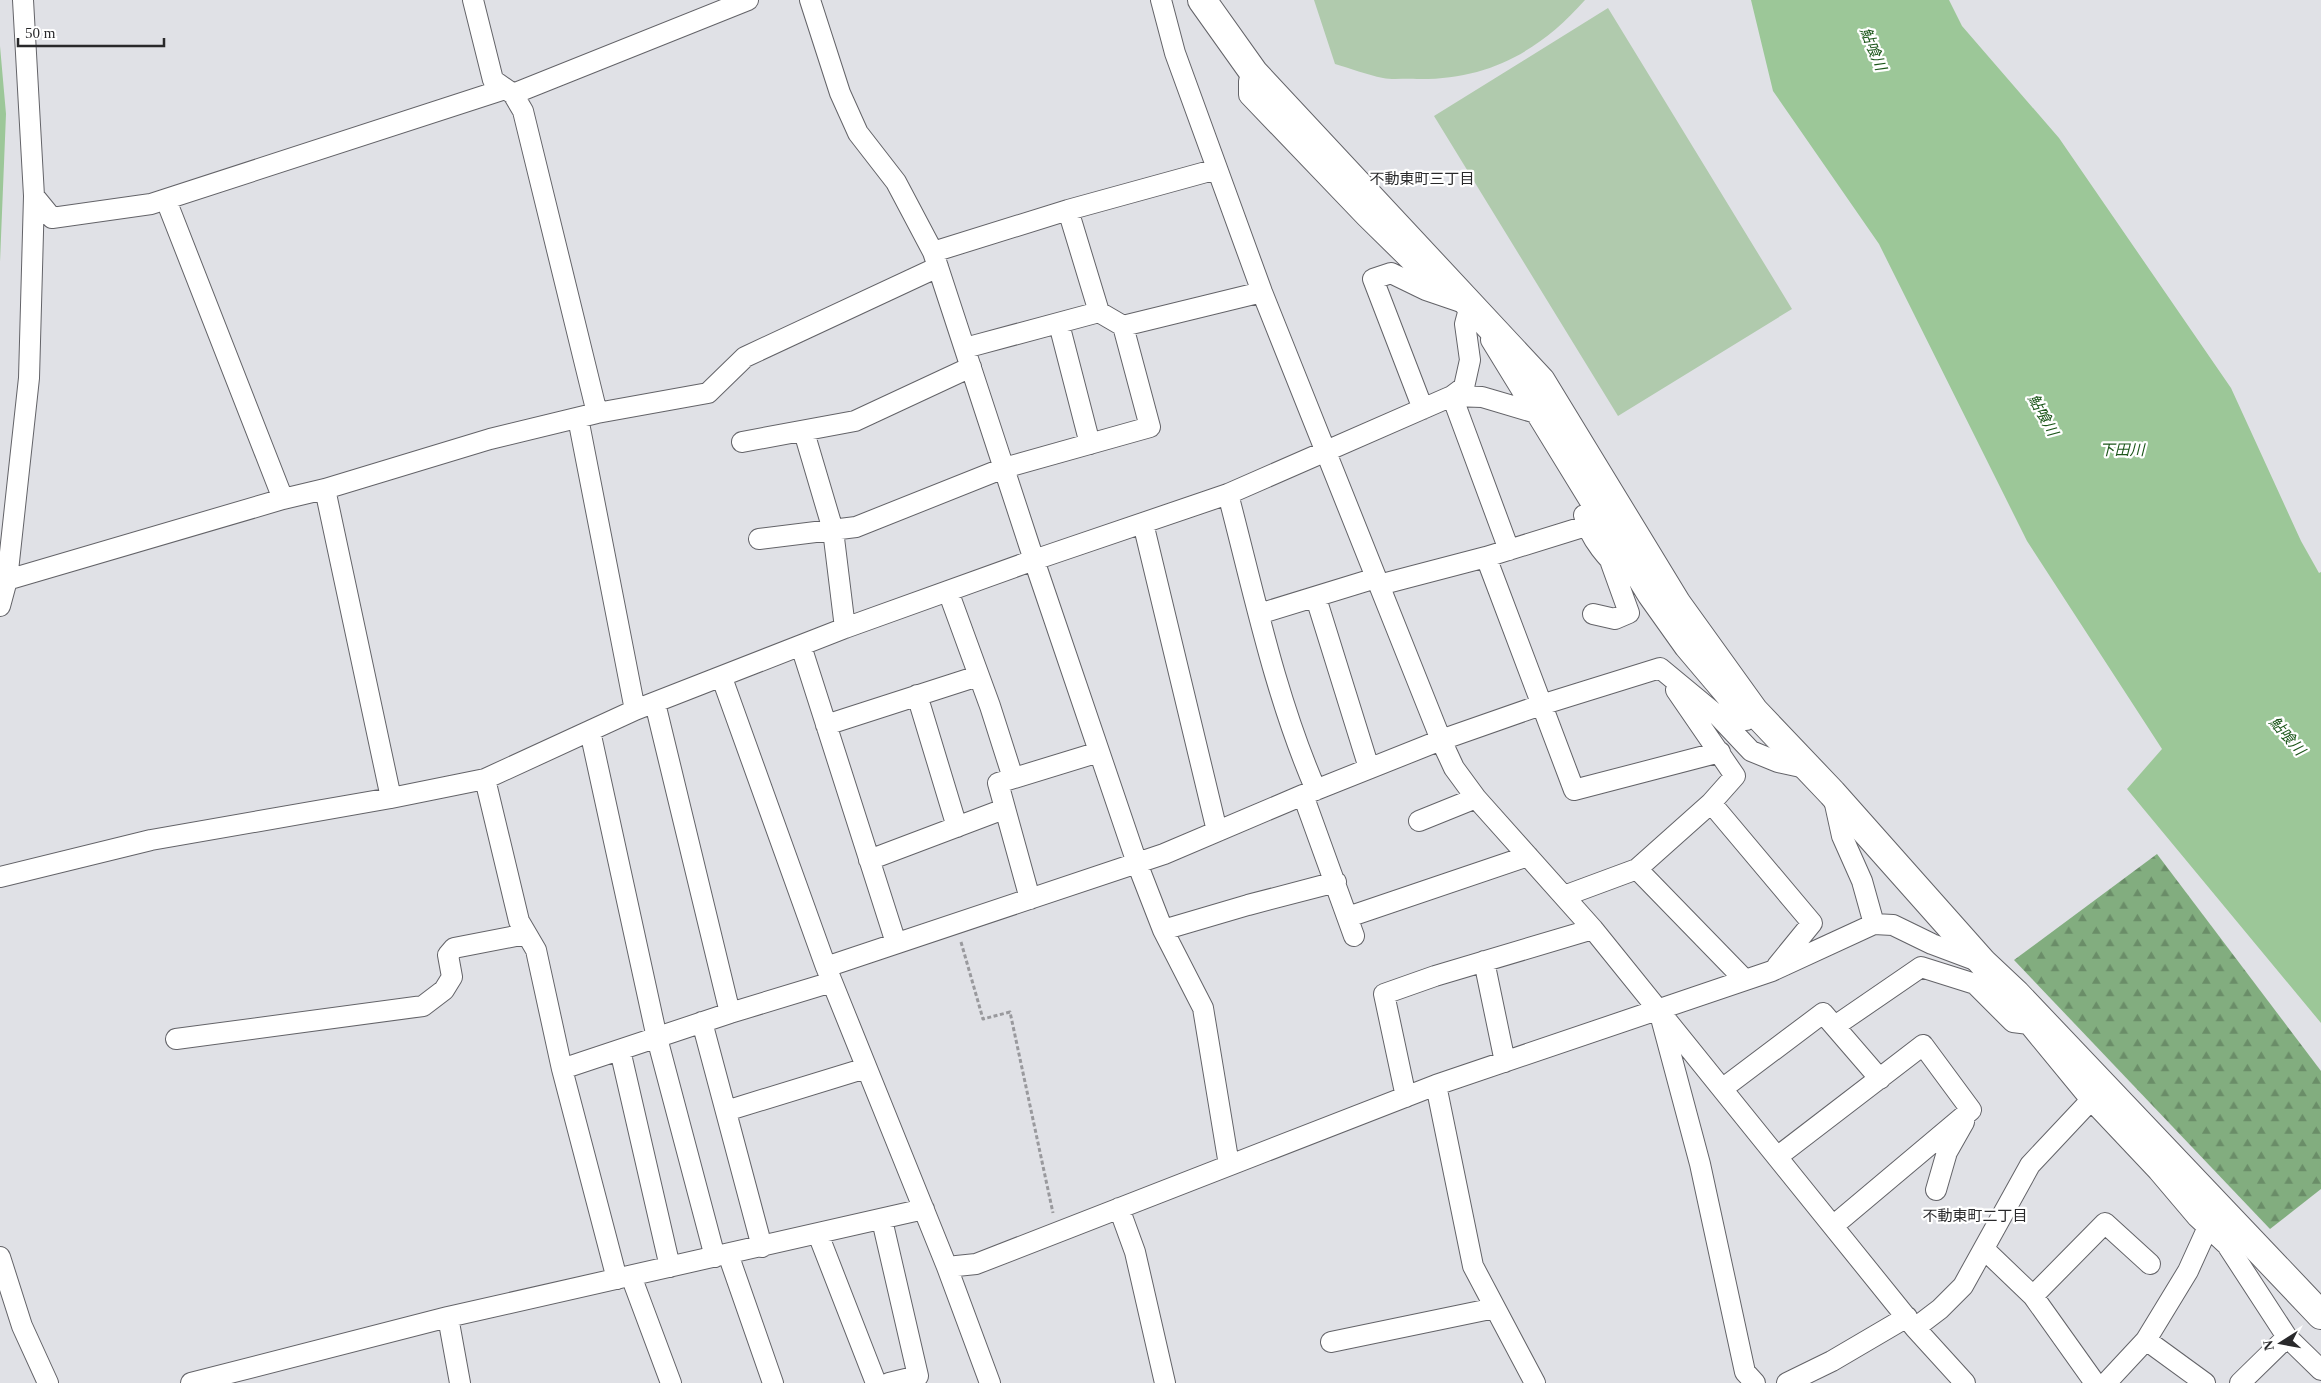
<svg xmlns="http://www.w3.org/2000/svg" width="2321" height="1383" font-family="'Times New Roman','Noto Sans JP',serif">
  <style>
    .green { fill: #b0caad }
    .forest { fill: url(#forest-firs) }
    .water { fill: #9cc798 }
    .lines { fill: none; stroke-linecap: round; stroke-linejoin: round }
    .street-casing { stroke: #636368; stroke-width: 22 }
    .secondary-casing { stroke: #636368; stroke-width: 30 }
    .path { stroke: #99999d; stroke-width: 3; stroke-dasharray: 4 2.5; stroke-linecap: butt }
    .street { stroke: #fff; stroke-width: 20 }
    .secondary { stroke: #fff; stroke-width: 28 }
    .labels { text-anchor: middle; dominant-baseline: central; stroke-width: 4.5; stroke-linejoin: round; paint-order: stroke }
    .water-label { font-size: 15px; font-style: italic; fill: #1d571b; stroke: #fff }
    .neighbourhood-label { font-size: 15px; fill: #29292b; stroke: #fff }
  </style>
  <defs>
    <pattern id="forest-firs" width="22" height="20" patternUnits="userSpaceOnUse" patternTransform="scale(1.25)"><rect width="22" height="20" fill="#82ad7f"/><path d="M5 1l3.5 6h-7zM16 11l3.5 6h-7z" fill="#6a8d68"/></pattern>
  </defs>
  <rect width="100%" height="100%" fill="#e0e1e6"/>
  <path class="green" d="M1314 0H1585C1539 52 1487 80 1417 79 1406 78 1393 80 1383 78 1367 75 1350 68 1335 64Z
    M1608 8 1792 309 1618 416 1434 116Z"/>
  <path class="forest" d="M2157 854 2321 1071V1189L2270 1229 2014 960Z"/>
  <path class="water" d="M1751 0H1949L1962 26 2059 138 2231 388 2301 541 2319 573 2321 572V1023L2127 789 2162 749 2027 541 1879 244 1773 91Z
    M0 46 6 114 0 262Z"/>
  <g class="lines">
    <defs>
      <path id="street" d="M473 0 493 80 513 94 523 111 597 413
        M810 0 840 93 858 133 896 182 933 252 1034 560 1137 863 1163 930 1203 1008 1229 1165
        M1161 0 1175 53 1262 292 1441 740 1454 768 1476 798 1593 929 1915 1328 1965 1383
        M1254 73 1249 81V95L1365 216 1425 275
        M513 94 748 0
        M34 196 52 218 151 204 505 89
        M166 200 283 499
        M1068 210 1099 312
        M933 252 1068 210 1217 169
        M1059 324 1090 444
        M1491 340 1648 596 1685 648 1746 720
        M965 348 1099 312 1123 326 1262 292
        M1423 409 1373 279 1391 273 1426 290 1470 305
        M578 418 635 710
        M804 432 833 530 845 628
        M742 442 855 421 971 367
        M325 489 391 798
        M1228 494C1254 593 1275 696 1316 790
        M1584 515C1589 539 1609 560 1626 576
        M1143 523 1217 831
        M759 539 856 527 1004 468 1150 427 1123 326
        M1509 550 1452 396 1482 397 1536 413
        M1486 557 1574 790 1720 752
        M7 580 283 499 325 489 490 439 597 413 708 393 745 357 938 267
        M1379 585 1486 557 1586 526
        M948 591 990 706 1013 778
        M1316 598 1369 768
        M0 606 7 580 29 378 34 196 23 0
        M1259 614 1376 578
        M1593 614 1615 619 1629 613 1611 563
        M801 646 896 943
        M722 678 826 967 947 1267 990 1383
        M917 695 957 827
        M655 703 730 1013
        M826 725 978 676
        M590 731 657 1038 715 1257
        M485 779 519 921 536 950 562 1069 617 1279
        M1303 795 1354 936
        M1833 795 1842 836 1862 881 1874 924
        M1711 803 1812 923 1777 966
        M1419 821 1476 798
        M869 860 1004 809
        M1637 869 1745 980
        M0 877 151 840 391 798 485 779 635 710 845 628 1034 560 1228 494 1452 396 1464 387 1470 360 1465 324 1470 305
        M1564 896 1637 869 1711 803 1735 776 1676 690
        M1030 899 998 783 1099 752
        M1348 917 1528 856
        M1163 930 1248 905 1336 882
        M1484 961 1505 1062
        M826 967 1164 854 1303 795 1441 740 1541 705 1660 668 1718 716 1751 751 1778 762 1810 769
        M1661 1018 1700 1164 1745 1372 1755 1383
        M702 1022 762 1247
        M1835 1026 1921 967 1975 984 2013 1022 2029 1024
        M2031 1027 2091 1100 2158 1171 2197 1217 2227 1245 2287 1337 2321 1370
        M176 1039 423 1006 444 990 452 977 448 955 454 948 526 934
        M620 1050 670 1267
        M562 1069 730 1013 832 982
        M1436 1085 1473 1266 1535 1383
        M1722 1089 1823 1013 1880 1079
        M1406 1097 1384 994 1435 976 1593 929
        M726 1111 866 1068
        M1777 1157 1923 1045 1971 1110 1833 1226
        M1936 1190 1947 1152 1964 1122
        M1119 1208 1135 1252 1165 1383
        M882 1220 918 1376 889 1383
        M818 1234 876 1383
        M1985 1250 2033 1296 2095 1383
        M728 1254 773 1383
        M0 1257 22 1326 48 1383
        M947 1267 976 1264 1436 1085 1772 971 1874 924 1893 925 1932 944 1980 962
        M631 1276 671 1383
        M2033 1296 2105 1223 2150 1264
        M448 1317 460 1383
        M1915 1328 1940 1309 1963 1286 2030 1165 2091 1100
        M2146 1340 2205 1383
        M1331 1342 1495 1308
        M191 1383 448 1317 924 1209
        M1787 1383 1832 1361 1907 1317
        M2106 1383 2146 1340 2188 1271 2208 1227
        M2240 1383 2287 1337"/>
      <path id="secondary" d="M1202 0 1254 73 1541 381 1677 604 1754 711 1832 793 1983 963 2016 994 2321 1315"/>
    </defs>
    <use href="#street" class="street-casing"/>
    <use href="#secondary" class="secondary-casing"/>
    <path class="path" d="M961 942 983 1019 1010 1012 1053 1213"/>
    <use href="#street" class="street"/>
    <use href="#secondary" class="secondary"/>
  </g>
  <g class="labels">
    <g class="water-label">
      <text transform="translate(1873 49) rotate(68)">鮎喰川</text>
      <text transform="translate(2043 415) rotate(61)">鮎喰川</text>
      <text x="2122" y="450">下田川</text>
      <text transform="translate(2287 736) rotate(49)">鮎喰川</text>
    </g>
    <g class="neighbourhood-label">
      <text x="1422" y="179">不動東町三丁目</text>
      <text x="1975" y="1216">不動東町二丁目</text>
    </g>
  </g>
  <g transform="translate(2281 1343) rotate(259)" stroke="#ffffff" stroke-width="4" paint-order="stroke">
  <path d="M0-4L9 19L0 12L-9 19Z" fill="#29292b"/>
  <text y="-8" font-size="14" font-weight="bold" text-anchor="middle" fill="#29292b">N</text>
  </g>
  <path d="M18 38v8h146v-8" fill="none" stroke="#29292b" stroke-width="2.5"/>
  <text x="25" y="38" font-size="15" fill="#29292b" stroke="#ffffff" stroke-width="4" paint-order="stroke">50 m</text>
</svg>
